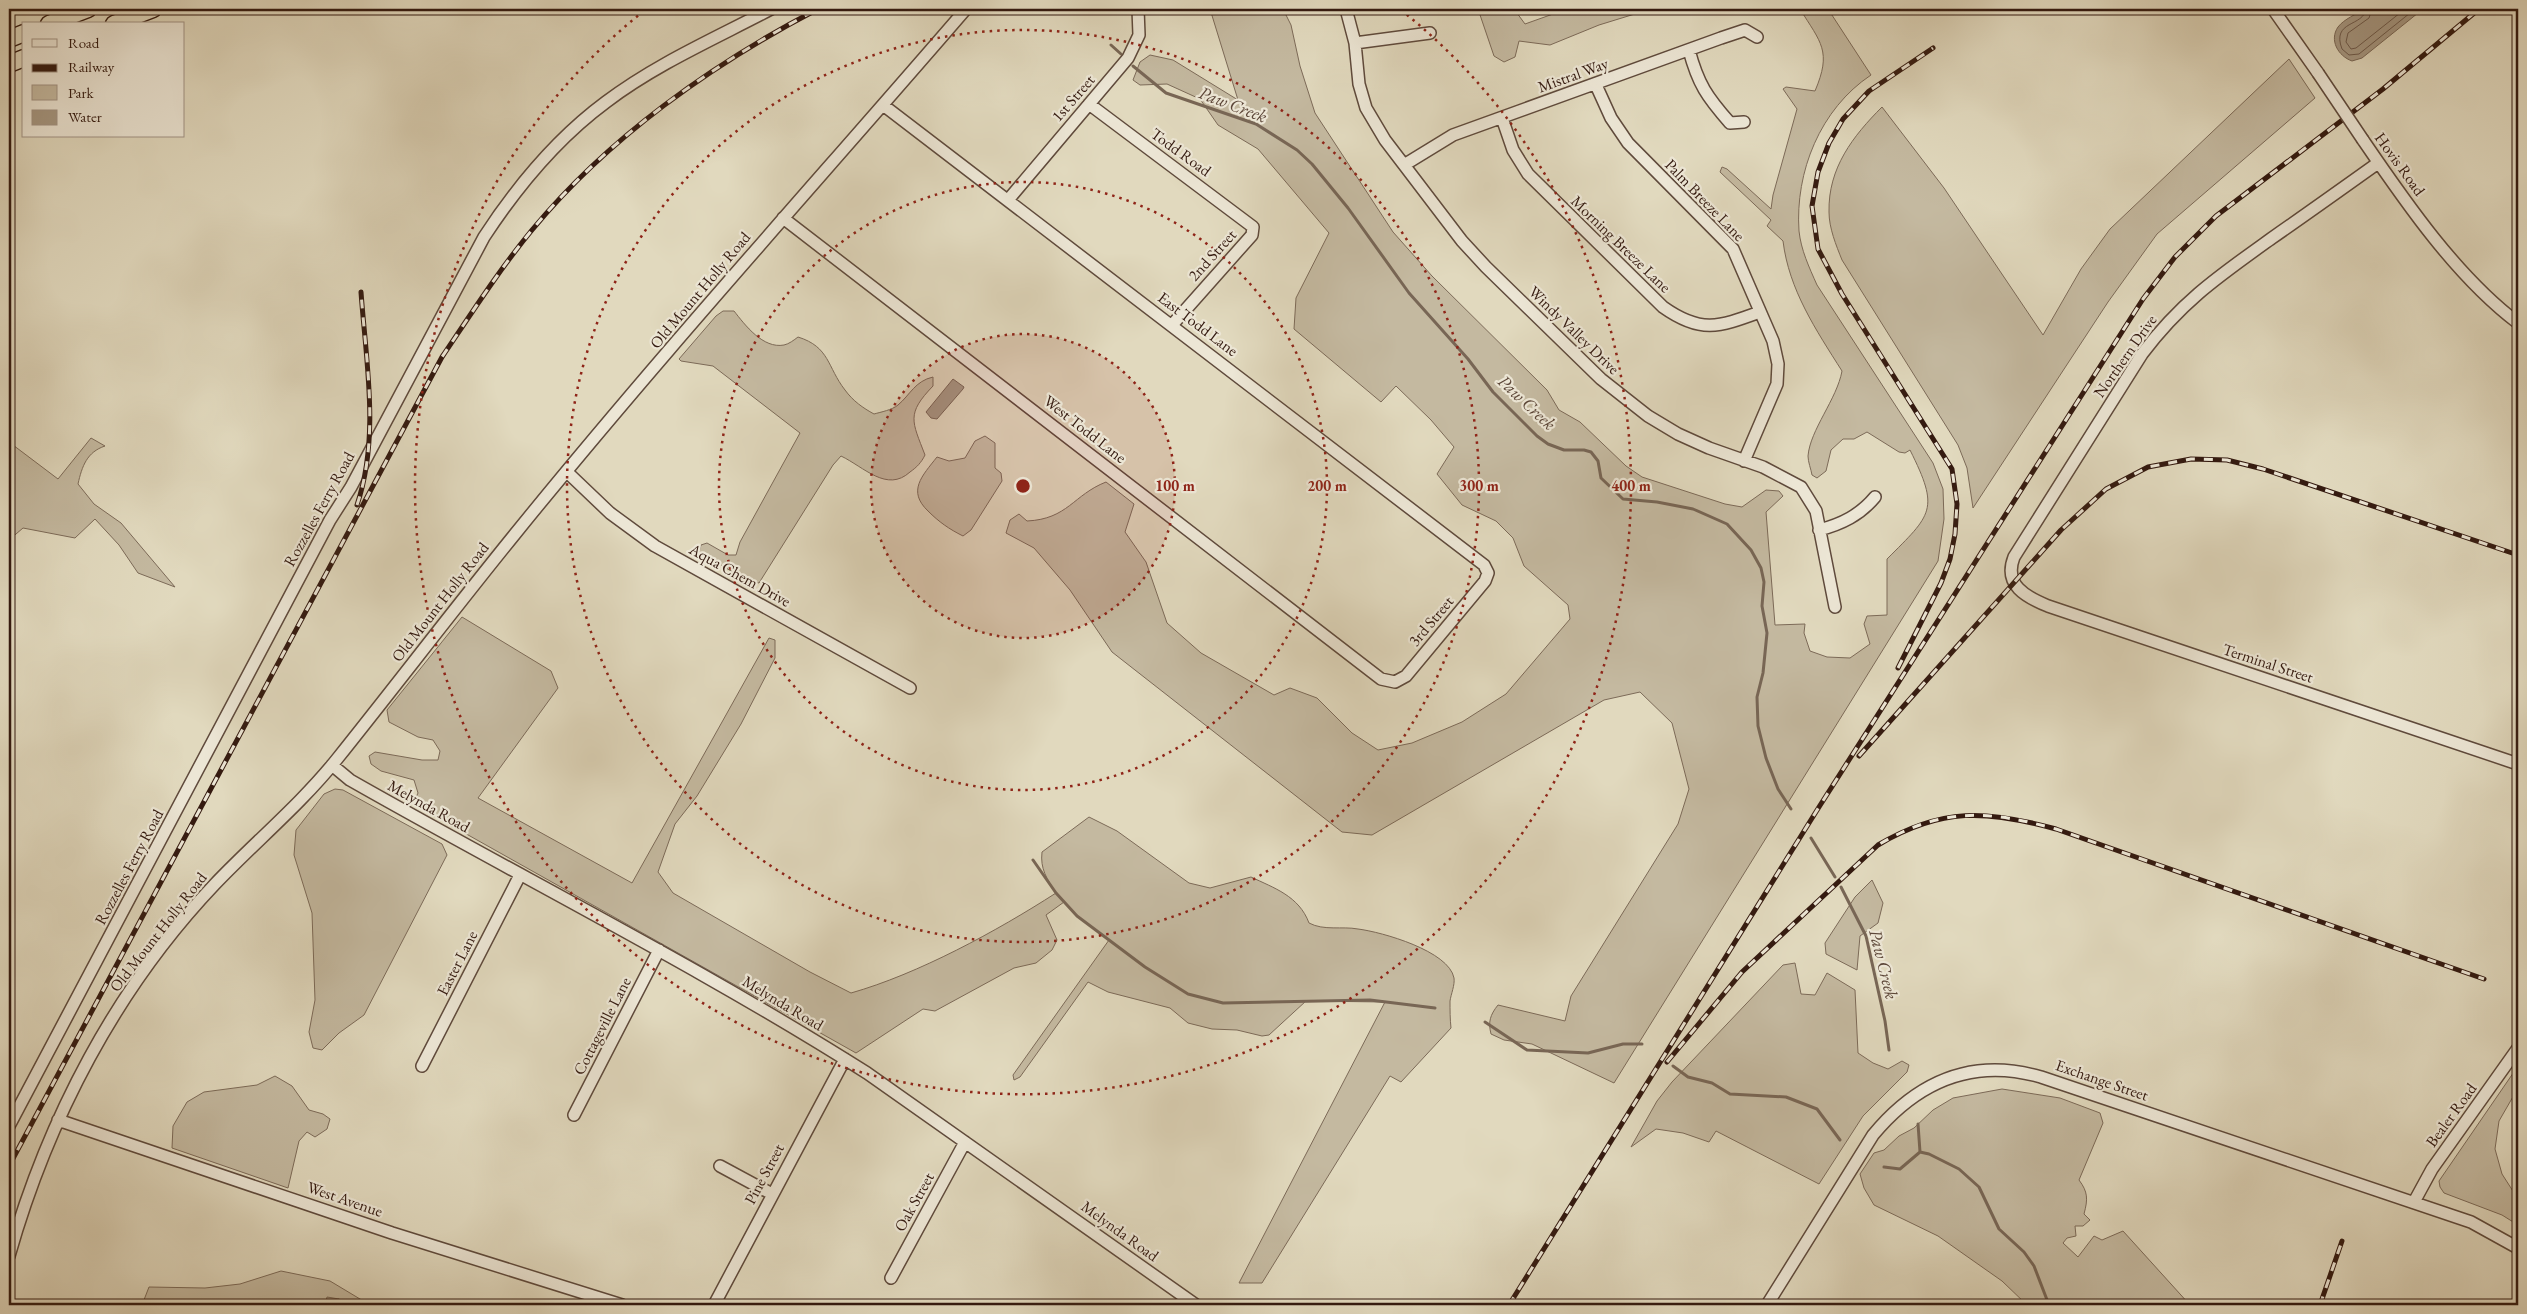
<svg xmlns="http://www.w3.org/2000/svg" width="2527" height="1314" font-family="'EB Garamond',serif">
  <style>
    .green { fill: #c4b9a0; stroke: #7c6a58 }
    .water { fill: #a69883; stroke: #786655 }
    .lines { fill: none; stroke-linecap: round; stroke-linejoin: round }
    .shore { stroke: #6d594a; stroke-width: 1 }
    .stream { stroke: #786655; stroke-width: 3 }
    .minor-casing { stroke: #5f4a3c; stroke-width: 14 }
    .highway-casing { stroke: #341a10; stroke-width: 19 }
    .minor { stroke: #ece6d5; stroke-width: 11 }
    .highway { stroke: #e1d9be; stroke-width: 16 }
    .rail-casing { stroke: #341a10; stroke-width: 5 }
    .rail { stroke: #ece6d5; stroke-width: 3; stroke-dasharray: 9; stroke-linecap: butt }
    .minor-bridge-casing { stroke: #5f4a3c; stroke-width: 14; stroke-linecap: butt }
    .minor-bridge { stroke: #ece6d5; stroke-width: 11 }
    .ring { fill: none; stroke: #8f2418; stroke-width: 2.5; stroke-dasharray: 2.5 5 }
    .labels { text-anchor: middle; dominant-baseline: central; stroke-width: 4.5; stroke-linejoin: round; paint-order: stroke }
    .street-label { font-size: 16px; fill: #341a10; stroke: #ece6d5 }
    .water-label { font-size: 18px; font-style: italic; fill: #5c4638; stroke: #ece6d5 }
    .centre { fill: #8f2418; stroke: #ece6d5; stroke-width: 2.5 }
    .ring-label { font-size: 15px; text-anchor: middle; font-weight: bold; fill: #8f2418; stroke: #ece6d5; stroke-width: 4.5; stroke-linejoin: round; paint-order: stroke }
  </style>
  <rect width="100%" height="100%" fill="#e1d9be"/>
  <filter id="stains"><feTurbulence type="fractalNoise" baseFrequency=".004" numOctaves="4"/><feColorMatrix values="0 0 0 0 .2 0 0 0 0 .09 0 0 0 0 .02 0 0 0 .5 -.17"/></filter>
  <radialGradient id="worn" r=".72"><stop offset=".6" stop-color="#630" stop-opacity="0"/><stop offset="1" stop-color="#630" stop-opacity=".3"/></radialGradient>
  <path class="green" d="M1210 9H1283L1291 25 1300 66 1315 113 1393 232 1432 276 1547 390 1559 410 1580 422 1626 466 1642 477 1725 504 1742 507 1766 490 1779 491 1783 496 1766 512 1775 625 1805 624 1804 633 1810 651 1827 657 1850 658 1870 644 1864 624 1867 616 1887 615V559C1932 514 1940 510 1910 450L1905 453 1899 452 1867 432 1854 439H1843L1831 450 1826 471 1817 478 1812 475C1811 469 1808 462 1808 456 1810 430 1837 399 1842 371 1816 330 1789 290 1783 241L1767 226 1771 220 1720 172 1722 167 1727 169 1771 209 1773 195 1797 109 1783 89 1786 87 1815 91C1832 51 1821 43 1800 9H1828L1871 75C1820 109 1795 172 1799 231 1801 250 1809 267 1817 285L1933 463 1943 489 1944 519 1938 561 1614 1083 1532 1044 1504 1040 1491 1034C1488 1022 1490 1015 1498 1005L1565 1021 1571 996 1678 824 1689 789 1672 723 1640 692 1604 700 1372 835 1342 832 1112 652 1070 590 1034 548 1006 533 1010 520 1019 514 1027 521C1068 519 1073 495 1106 482L1134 504 1125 532 1146 562 1167 623 1201 653 1274 695 1290 688 1317 698 1352 733 1378 750 1412 743 1462 722 1506 694 1570 619 1568 605 1524 566 1513 538 1496 521 1462 505 1437 474 1454 447 1431 420 1396 386 1381 402 1294 329 1296 298 1329 233 1258 149 1218 125 1200 99 1167 84 1140 85 1133 80 1140 62 1150 55 1173 60 1238 100Z
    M1478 9H1514L1525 24 1567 9H1651L1599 25 1550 45 1519 41 1515 57 1504 62 1494 56Z
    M2289 59 2315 98 2157 234 2108 302 1973 508 1967 468 1958 445 1842 260C1836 245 1829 228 1829 212 1828 168 1853 136 1882 107L1944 188 2043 335 2081 269 2110 229Z
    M723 311H734C745 325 763 349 784 345 789 344 794 340 798 337 830 347 827 367 845 390 853 401 863 408 874 414 881 412 892 410 898 405 910 395 915 381 933 377V386C906 414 912 421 925 455 921 463 917 467 910 472 887 493 864 467 841 456L833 465 759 583 748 581 699 552 701 545 707 543 728 555H736L740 542 800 433 713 366 681 361 679 359 716 316Z
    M985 436 995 443V468L1001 473 1002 481 971 530 963 536C949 529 939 522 928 511 907 491 922 476 937 457L949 461 965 458 975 441Z
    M91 438 105 446C87 452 82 466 78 484L94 504 121 523 175 587 138 573 119 545 95 519 75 538 23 528 9 540V488L12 484 9 479V442L58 479Z
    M462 617 551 671 558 688 478 798 632 883 769 638 775 640V658L741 724 697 796 675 824 658 872 673 893 810 972 851 993C918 974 997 931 1056 893 1047 879 1040 869 1042 852L1089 817 1117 831 1189 883 1210 888 1251 877C1274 888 1299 896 1309 923 1324 931 1342 926 1358 929 1382 932 1449 951 1454 978 1455 985 1451 994 1450 1001 1450 1010 1450 1019 1451 1028L1401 1082 1390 1076 1262 1283H1239L1385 1002 1306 1001 1269 1035 1262 1036 1237 1030 1212 1029 1188 1023 1170 1008 1108 992 1088 982 1020 1077 1014 1080 1013 1075 1109 940 1077 916 1064 902 1046 915 1057 940 1052 950 1036 963 1014 968 935 1011 923 1009 856 1053 413 804 418 793 414 780 381 771 371 764 369 756 375 752 422 760H438L440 751 433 740 418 737 389 722 387 710Z
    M335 789 343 790 442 844 447 855 364 1015 339 1033 322 1050 313 1048 309 1032 315 1000 312 913 294 855 296 830 324 794Z
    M1872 880 1883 903 1878 923 1860 936 1857 970 1826 954 1825 943 1855 897Z
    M1795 963 1801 994 1815 995 1827 973 1855 990 1858 1053 1873 1063 1888 1069 1902 1061 1909 1065 1907 1072 1863 1116 1819 1184 1716 1131 1709 1142 1683 1133 1656 1129 1631 1147 1657 1101 1672 1082 1783 965Z
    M2518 1066V1088L2499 1121 2495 1149 2502 1174 2518 1199V1225L2502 1215 2444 1193 2440 1187 2439 1181Z
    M275 1076 292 1086 309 1110 323 1114 330 1119 327 1129 315 1137 307 1132 299 1141 288 1188 172 1148 173 1126 187 1102 204 1092 257 1085Z
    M2002 1089 2060 1098 2100 1113 2103 1123 2079 1180C2088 1192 2088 1199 2084 1214L2090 1220 2083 1226H2075L2076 1236 2067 1238 2063 1243 2078 1257 2094 1236 2102 1240 2123 1231 2190 1305H2027L2002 1281 1938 1236 1874 1205 1864 1188 1860 1174 1874 1153 1884 1150 1899 1136 1914 1128 1933 1110 1953 1098Z
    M281 1271 330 1281 370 1305H347L339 1299 325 1305H142L149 1287 205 1288 240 1284Z"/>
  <path class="water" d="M2364 9H2423L2362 58 2352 61C2338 56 2329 40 2338 27 2344 19 2357 14 2364 9Z
    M953 379 964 387 963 389 937 419 931 418 926 412Z
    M327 1297 339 1299 347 1305H325Z"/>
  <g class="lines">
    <path class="shore" d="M2366 9C2364 27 2331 20 2342 49L2349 55 2359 54 2415 9
      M2372 9 2369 18 2348 33 2346 42 2351 49 2356 48 2405 9"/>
    <path class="stream" d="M1111 45 1121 54
      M1133 66 1166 93 1256 124 1297 150 1312 164 1348 208 1409 293 1468 359 1493 392 1537 436 1548 444 1564 450H1584L1591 452 1598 461 1601 478 1623 499 1657 502 1693 509 1727 524 1751 550 1761 568 1764 582 1762 606 1767 633 1763 673 1757 697 1758 726 1766 758 1778 789 1791 809
      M1811 838 1835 877
      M1033 860 1056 893 1077 916 1145 967 1188 994 1223 1003 1370 1000 1435 1008
      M1841 887 1866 936 1885 1021 1889 1050
      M1485 1022 1527 1050 1588 1053 1623 1044H1642
      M1673 1066 1688 1077 1712 1083 1730 1094 1786 1097 1817 1109 1840 1140
      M1918 1124 1920 1152
      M1920 1152 1929 1154 1959 1169 1979 1187 1999 1229 2024 1252 2034 1266 2049 1305
      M1884 1167 1900 1169 1920 1152"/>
    <defs>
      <path id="minor" d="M1346 9 1355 43 1359 84 1366 108 1385 140 1462 241 1486 267 1601 379 1648 416 1678 434 1709 448 1763 467 1801 487 1816 511 1835 607
        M2273 9 2318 73
        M1355 43 1430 33
        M1689 50C1698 84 1707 97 1730 123L1744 122
        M1596 85 1611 118 1628 143 1733 249 1773 341 1778 364 1777 384 1744 461
        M1089 104 1253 227 1252 235 1172 325
        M1502 118 1513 150 1528 174 1663 307C1701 334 1719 327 1760 312
        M2363 140C2406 203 2457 277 2518 323
        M2378 163C2343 188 2308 213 2272 238 2219 276 2182 301 2142 354L2014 557C2003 585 2026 597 2048 606L2518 764
        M1404 165 1453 135 1721 38 1745 30 1757 37
        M1008 200 1128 58 1139 35 1138 9
        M783 218 1381 679 1395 682 1406 676 1485 581 1488 573 1484 565 883 105
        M567 472 610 513 655 546 910 688
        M1819 530C1842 524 1860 515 1875 497
        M332 765 350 780C522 878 700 967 867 1073L1196 1305
        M422 1066 520 875
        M574 1115 659 950
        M58 1120 392 1233 622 1305
        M9 1126 330 520 351 487 484 237C518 185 556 139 606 102 656 64 716 38 771 9
        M720 1166 772 1194
        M2414 1202 2432 1169 2518 1048
        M9 1256C48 1119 116 988 215 884 255 842 301 804 337 759 397 684 455 608 515 534 660 355 815 184 966 9
        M891 1278 965 1142
        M714 1305 845 1059
        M1767 1305 1873 1135C1917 1082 1972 1057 2041 1077L2471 1222 2518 1248"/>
      <path id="highway" d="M49 24 88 9
        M114 24 153 9
        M9 39 24 33
        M9 64 24 58"/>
    </defs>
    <use href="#minor" class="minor-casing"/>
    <use href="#highway" class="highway-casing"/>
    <use href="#minor" class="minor"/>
    <use href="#highway" class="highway"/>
    <defs>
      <path id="rail" d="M357 505C380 437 366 362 361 292
        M1898 668 1941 583 1950 559 1955 534 1957 504 1952 469 1842 294 1818 249 1812 206 1818 172 1829 143 1843 119 1869 91 1933 48
        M1859 756 2061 530 2106 489 2148 467 2191 459 2227 460 2263 469 2518 555
        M1667 1062 1742 972 1878 845C1942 807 1987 810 2056 829L2484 979
        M9 1166 442 357C471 314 499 270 532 230 608 138 712 64 818 9
        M1509 1305 1819 807 2143 299 2175 257 2216 216 2383 89 2479 9
        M2320 1305 2342 1241"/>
    </defs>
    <use href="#rail" class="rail-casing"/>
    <use href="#rail" class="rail"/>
    <defs>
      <path id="minor-bridge" d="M2318 73 2363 140"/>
    </defs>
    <use href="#minor-bridge" class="minor-bridge-casing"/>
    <use href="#minor-bridge" class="minor-bridge"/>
  </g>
  <circle cx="1023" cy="486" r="152" fill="#8f2418" fill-opacity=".12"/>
  <g class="ring">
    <circle cx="1023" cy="486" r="152"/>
    <circle cx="1023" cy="486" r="304"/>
    <circle cx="1023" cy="486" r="456"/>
    <path d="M1401 10A608 608 0 1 1 645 10"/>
  </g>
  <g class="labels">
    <g class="street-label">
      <text transform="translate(1573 75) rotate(-20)">Mistral Way</text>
      <text transform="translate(1073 98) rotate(-49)">1st Street</text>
      <text transform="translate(1181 152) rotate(36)">Todd Road</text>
      <text transform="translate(2400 164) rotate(54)">Hovis Road</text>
      <text transform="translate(1705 200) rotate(46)">Palm Breeze Lane</text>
      <text transform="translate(1621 244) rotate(44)">Morning Breeze Lane</text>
      <text transform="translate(1212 255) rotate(-48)">2nd Street</text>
      <text transform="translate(700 290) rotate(-50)">Old Mount Holly Road</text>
      <text transform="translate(1198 324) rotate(37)">East Todd Lane</text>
      <text transform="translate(1574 330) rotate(44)">Windy Valley Drive</text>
      <text transform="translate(2125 356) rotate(-55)">Northern Drive</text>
      <text transform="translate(1085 429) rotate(38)">West Todd Lane</text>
      <text transform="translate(319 509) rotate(-61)">Rozzelles Ferry Road</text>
      <text transform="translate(740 575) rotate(29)">Aqua Chem Drive</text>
      <text transform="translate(440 602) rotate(-52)">Old Mount Holly Road</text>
      <text transform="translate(1431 621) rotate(-50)">3rd Street</text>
      <text transform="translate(2268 663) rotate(18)">Terminal Street</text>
      <text transform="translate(429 806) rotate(29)">Melynda Road</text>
      <text transform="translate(129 867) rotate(-62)">Rozzelles Ferry Road</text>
      <text transform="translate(158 932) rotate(-52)">Old Mount Holly Road</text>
      <text transform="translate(457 963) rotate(-63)">Easter Lane</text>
      <text transform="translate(783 1003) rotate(31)">Melynda Road</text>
      <text transform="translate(602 1026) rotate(-63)">Cottageville Lane</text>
      <text transform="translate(2102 1080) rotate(19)">Exchange Street</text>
      <text transform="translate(2451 1115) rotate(-54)">Bealer Road</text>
      <text transform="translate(764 1174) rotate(-62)">Pine Street</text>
      <text transform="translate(345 1199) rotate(19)">West Avenue</text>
      <text transform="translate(914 1202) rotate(-61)">Oak Street</text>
      <text transform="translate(1120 1231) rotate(36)">Melynda Road</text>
    </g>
    <g class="water-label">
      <text transform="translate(1233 104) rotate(21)">Paw Creek</text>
      <text transform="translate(1527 402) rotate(43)">Paw Creek</text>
      <text transform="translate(1884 964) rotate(76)">Paw Creek</text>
    </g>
  </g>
  <circle cx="1023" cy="486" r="8" class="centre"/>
  <g class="ring-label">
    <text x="1175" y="491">100 m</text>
    <text x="1327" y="491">200 m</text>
    <text x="1479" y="491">300 m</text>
    <text x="1631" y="491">400 m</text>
  </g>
  <rect width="2527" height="1314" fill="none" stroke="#e1d9be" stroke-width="30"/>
  <rect x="10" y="10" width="2507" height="1294" fill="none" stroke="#341a10" stroke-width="2.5"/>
  <rect x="15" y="15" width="2497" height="1284" fill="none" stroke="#341a10"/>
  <rect x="22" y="22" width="162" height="115" fill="#ece6d5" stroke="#a29486"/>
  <rect x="32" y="39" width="25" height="8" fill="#ece6d5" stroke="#a29486"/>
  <text x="68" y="48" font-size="15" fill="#341a10">Road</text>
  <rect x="32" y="64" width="25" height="8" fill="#341a10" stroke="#a29486"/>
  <text x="68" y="72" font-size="15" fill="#341a10">Railway</text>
  <rect x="32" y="85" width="25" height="15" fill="#c4b9a0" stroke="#a29486"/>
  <text x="68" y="98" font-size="15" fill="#341a10">Park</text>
  <rect x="32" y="110" width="25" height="15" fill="#a69883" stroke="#a29486"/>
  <text x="68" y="122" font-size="15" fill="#341a10">Water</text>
  <rect width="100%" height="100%" filter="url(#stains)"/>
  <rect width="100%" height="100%" fill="url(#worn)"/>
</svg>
